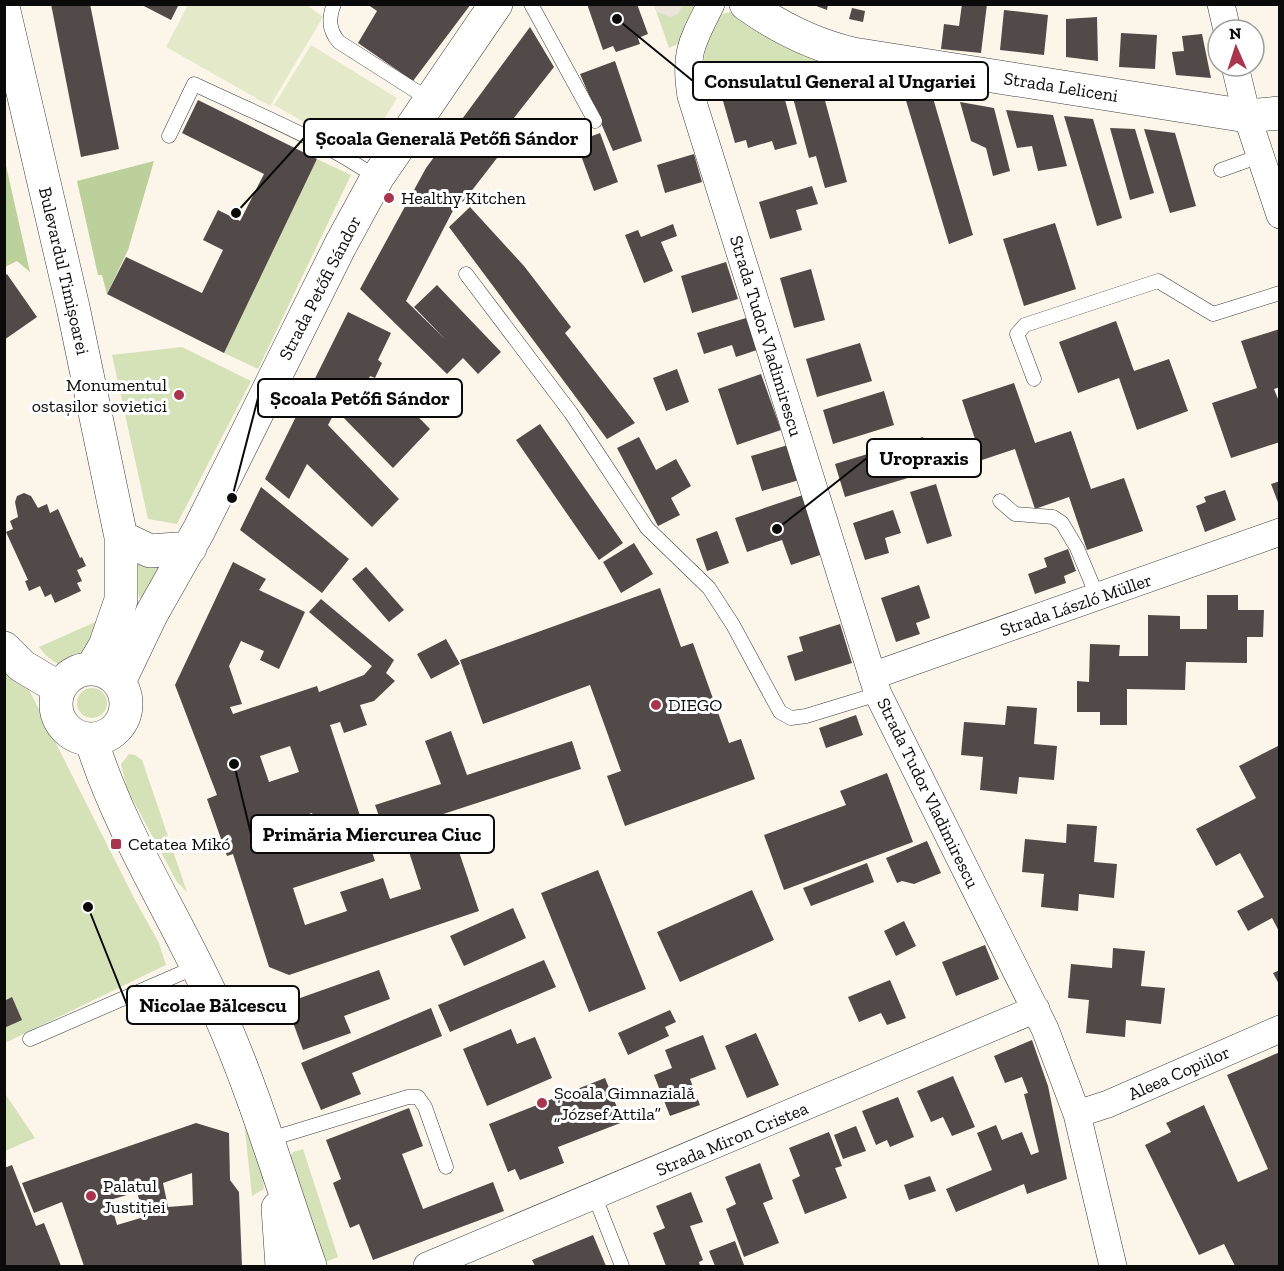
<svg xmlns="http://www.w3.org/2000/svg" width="1284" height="1271" font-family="'Zilla Slab',serif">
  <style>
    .green { fill: #d5e2b8 }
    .forest { fill: #bbd09a }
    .pitch { fill: #e4eac9 }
    .plaza { fill: #eae4db }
    .building { fill: #514a48; fill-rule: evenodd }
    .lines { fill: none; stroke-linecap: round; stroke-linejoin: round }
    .service-casing { stroke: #3d3d3d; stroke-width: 15 }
    .minor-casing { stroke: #3d3d3d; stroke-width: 28 }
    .tertiary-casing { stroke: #3d3d3d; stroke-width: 34 }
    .service { stroke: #fff; stroke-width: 14 }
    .minor { stroke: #fff; stroke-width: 27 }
    .tertiary { stroke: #fff; stroke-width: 33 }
    .poi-dot { fill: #a8354d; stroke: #fff; stroke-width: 2 }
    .labels { text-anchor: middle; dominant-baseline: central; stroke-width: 6; stroke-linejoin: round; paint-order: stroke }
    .street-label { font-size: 18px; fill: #0a0a0a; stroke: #fff }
    .poi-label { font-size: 18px; fill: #0a0a0a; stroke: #fff; text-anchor: start }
    .leader { fill: none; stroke: #0a0a0a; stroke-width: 2 }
    .callout-dot { fill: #0a0a0a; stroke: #fff; stroke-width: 2 }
    .callout { fill: #fff; stroke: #0a0a0a; stroke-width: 2 }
    .callout-label { font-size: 20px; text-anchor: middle; font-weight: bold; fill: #0a0a0a }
  </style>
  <rect width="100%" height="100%" fill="#fcf6ea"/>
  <path class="green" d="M654 5H698L685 41 669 48Z
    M730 12 818 61V71L782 69 707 86C698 61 708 35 722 14Z
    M317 159 351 175 258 369 224 353Z
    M182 347 251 381 177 524 148 519 112 355Z
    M129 560 164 563 141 603Z
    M111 615C95 643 73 692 39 647Z
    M4 660 19 670 134 898 159 943 166 965 5 1043Z
    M77 703a15 15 0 1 1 30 0a15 15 0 1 1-30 0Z
    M129 754 135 755 142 760 187 892 177 882 127 789 121 764Z
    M4 1092 35 1138 5 1151H4Z
    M243 1112 261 1159 264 1189 252 1196Z
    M303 1149 338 1257 321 1264 289 1158 293 1152Z"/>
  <path class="forest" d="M5 161 30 272 17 261 5 267Z
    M154 161 128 250 107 294 102 275H98L77 181Z"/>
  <path class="pitch" d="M188 5H307L323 17 270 106 166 47Z
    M311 45 397 98 362 155 274 105Z"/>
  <path class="plaza" d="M654 5V4L683 5 678 14 671 17 657 12Z"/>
  <path class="building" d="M51 4H90L119 149 81 157Z
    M140 4H179L171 20Z
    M367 4H471L413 81 358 43 377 11Z
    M587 4H637L648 34 638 38 640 44 616 52 613 46 603 50Z
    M811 4H828L827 10Z
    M962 4H987L981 53 941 49 944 24 959 26Z
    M852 8 865 11 863 22 849 19Z
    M1004 10 1048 15 1044 55 1000 50Z
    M1097 17 1098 61 1066 57V19Z
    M530 27 554 67 506 128 514 136 463 202 459 199 406 301 446 340 414 307 437 285 501 352 478 374 463 358 447 374 360 289 426 168Z
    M1121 33 1157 35 1155 69 1119 67Z
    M1202 34 1211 78 1176 75 1172 52 1184 51 1182 36Z
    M615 61 642 141 613 151 580 74Z
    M779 78 797 144 775 150 772 141 748 148 746 140 735 143 721 94Z
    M788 79 820 82 847 182 825 188 816 156 809 158Z
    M904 94 933 98 973 235 949 244Z
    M198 100 317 159 224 353 107 294 126 257 202 293 223 250 203 240 218 210 240 221 264 174 182 133Z
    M960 102 994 108 1010 171 993 176 986 148 971 141Z
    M1006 110 1053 115 1067 166 1038 171 1032 146 1017 148Z
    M1064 116 1093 119 1122 218 1097 226Z
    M1110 128 1135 129 1154 193 1130 200Z
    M1144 129 1175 133 1196 206 1170 213Z
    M600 133 618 182 594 191 576 142Z
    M694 154 702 182 665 193 657 165Z
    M812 186 818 204 796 210 802 230 770 239 759 202Z
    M470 207 524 266 571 327 565 333 635 423 607 439 449 227Z
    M1055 223 1076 289 1024 306 1003 239Z
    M673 224 677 236 661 242 673 271 644 283 625 235 638 230 641 237Z
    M726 262 738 299 692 313 681 276Z
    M811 269 825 320 794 328 780 278Z
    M7 274 37 317 4 340V276Z
    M348 312 391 333 378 360 382 363 375 378 370 376 364 391 373 400 385 383 430 429 393 468 336 410 328 425 399 499 372 527 307 464 289 499 265 479Z
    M746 318 757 350 736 357 732 345 704 354 697 333Z
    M1116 321 1134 371 1169 359 1188 411 1137 430 1119 378 1078 393 1059 342Z
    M1280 329V387L1274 389 1280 404V442L1231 458 1212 403 1257 388 1241 341Z
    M860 343 872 381 817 397 806 359Z
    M677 369 689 402 666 411 653 378Z
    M761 374 781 430 737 445 718 389Z
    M1014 383 1035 443 1071 431 1091 489 1124 478 1143 531 1087 550 1069 497 1035 509 1015 449 982 460 962 400Z
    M884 391 894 425 833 444 823 410Z
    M540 424 623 543 599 560 516 440Z
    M639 437 656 470 676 459 691 486 671 498 680 515 658 526 617 448Z
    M923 437 927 452 915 456 921 474 845 497 835 464Z
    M788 445 799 480 762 491 751 456Z
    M1280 481V505H1279L1271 484Z
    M936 484 952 536 927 544 910 492Z
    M261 487 349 559 322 593 240 530Z
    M1225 490 1236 520 1205 532 1196 506 1206 502 1204 497Z
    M24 493 31 496 38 508 47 504 50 513 58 509 80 558 82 557 86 566 77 570 82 581 77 583 81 591 55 603 51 594 45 597 40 586 29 591 25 581 28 580 6 532 13 529 10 521 18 517 15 502 17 496Z
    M803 495 823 554 791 565 782 540 747 552 735 518Z
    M893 510 901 533 885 538 889 553 865 560 853 523Z
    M717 531 729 563 707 571 696 539Z
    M634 543 653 574 621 593 603 562Z
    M1068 549 1076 571 1064 576 1066 583 1035 594 1028 574 1047 567 1044 558Z
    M233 562 266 579 259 590 305 612 279 669 260 660 264 651 241 641 229 666 242 704 230 707 233 714 317 686 319 692 364 675 372 666 309 612 321 599 394 660 386 673 395 681 374 701 360 705 367 725 344 733 340 722 330 725 375 861 293 888 305 925 347 911 340 892 383 878 390 899 421 889 409 852 454 837 479 911 289 975 269 967 233 854 227 856 207 799 217 795 175 685ZM290 746 299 772 269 782 260 756ZM312 813 321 839 291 849 282 823Z
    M366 567 404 610 389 622 352 579Z
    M919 585 930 618 916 623 920 634 896 642 881 598Z
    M660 588 681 647 693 643 729 743 741 739 755 779 625 826 607 776 621 771 590 685 483 724 460 660Z
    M1207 595H1238V610H1264L1263 637H1247V663L1186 662 1185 690 1127 689V725H1100V712H1077V681L1089 682 1090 644 1120 645 1119 656H1148V615L1180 616V629H1207Z
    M840 624 852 663 795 681 787 656 803 651 799 637Z
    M446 639 460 664 431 679 417 654Z
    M1007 706 1037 708 1034 744 1057 746 1054 780 1019 777 1017 794 980 790 983 757 961 755 964 722 1005 725Z
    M856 715 863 735 826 748 819 728Z
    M451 731 467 775 572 741 581 769 385 833 375 805 441 784 425 741Z
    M1280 745V933L1272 918 1248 931 1237 911 1264 897 1240 853 1216 866 1196 829 1256 798 1239 766Z
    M887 773 913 842 784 890 764 835 846 805 840 791Z
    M1067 824 1097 826 1094 862 1117 864 1114 898 1079 894 1078 911 1041 907 1044 874 1022 872 1025 839 1066 843Z
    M927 841 941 873 914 884 902 881 897 883 886 858Z
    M867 863 874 882 811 906 803 888Z
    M598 870 646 989 589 1012 541 893Z
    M752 890 774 940 680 982 657 932Z
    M513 908 526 938 464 966 450 936Z
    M904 921 916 946 896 956 884 931Z
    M985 945 999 979 956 996 942 962Z
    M1113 948 1145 951 1141 986 1165 988 1161 1024 1126 1020 1125 1037 1086 1033 1089 1000 1068 998 1071 964 1112 968Z
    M544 960 556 987 450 1032 438 1005Z
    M379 970 390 999 344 1016 351 1033 303 1050 286 1003Z
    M1280 970V986L1273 973Z
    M890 980 906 1018 887 1025 881 1013 859 1022 848 997Z
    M12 997 22 1020 4 1028V1001Z
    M431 1008 442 1036 352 1073 361 1094 321 1110 301 1063Z
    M670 1010 676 1022 665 1027 669 1036 628 1055 618 1033Z
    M511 1029 517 1044 535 1037 552 1078 487 1106 463 1049Z
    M756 1033 779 1085 747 1098 725 1046Z
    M703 1035 716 1069 690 1079 700 1105 670 1116 654 1075 672 1068 665 1050Z
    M1032 1040 1048 1086 1067 1179 1027 1194 1024 1184 956 1212 946 1189 992 1170 977 1133 996 1125 1002 1140 1022 1132 1031 1155 1039 1152 1024 1094 1028 1093 1022 1077 1005 1083 994 1056Z
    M1280 1052V1266H1235L1224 1244 1199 1255 1145 1145 1171 1132 1166 1123 1204 1105 1238 1182 1268 1169 1227 1075Z
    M953 1076 975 1127 952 1136 943 1117 931 1122 917 1091Z
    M605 1078 623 1122 558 1147 564 1163 520 1180 515 1169 508 1172 489 1124Z
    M898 1097 914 1137 890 1147 887 1140 876 1145 862 1111Z
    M409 1108 423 1146 402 1154 423 1209 493 1182 504 1211 373 1260 359 1224 350 1228 333 1183 341 1179 326 1140Z
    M196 1123 229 1133 230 1180 239 1192 242 1266H84L62 1202 34 1213 22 1183ZM192 1173 193 1205 168 1207 163 1183ZM137 1192 144 1217 117 1225 110 1200Z
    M856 1126 866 1151 843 1159 834 1135Z
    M829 1132 842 1166 835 1168 847 1198 805 1214 792 1180 800 1176 789 1148Z
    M760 1163 773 1199 763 1203 779 1243 744 1257 726 1209 736 1204 725 1177Z
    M12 1165 36 1226 44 1223 61 1266H4V1168Z
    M930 1176 936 1191 909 1200 904 1185Z
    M691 1192 703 1222 690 1226 703 1260 699 1262 700 1266H666L653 1233 665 1228 656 1206Z
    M593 1235 606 1266H535L532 1260Z
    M735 1241 744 1265 715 1266 709 1251Z"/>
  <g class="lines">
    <defs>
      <path id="service" d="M334 4C328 19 329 31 339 42L430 100
        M531 4 595 121
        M169 136 194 84C255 113 321 139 377 178
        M1221 170 1260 156
        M466 274 571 413 647 528 709 588 733 625 780 712 791 718 806 716 878 694
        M1034 379 1017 334 1025 325 1158 281 1213 314 1280 293
        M1000 501 1015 514 1053 517 1062 523 1077 548 1098 598
        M30 1039 198 966
        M267 1140 408 1097H418L425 1107 446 1167
        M595 1197 622 1266"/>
      <path id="minor" d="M711 4C692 42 684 53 691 96L878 694 1045 1029 1077 1114 1113 1266
        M1221 4 1227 30
        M1235 66 1247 116 1280 215
        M872 676 1280 532
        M1077 1114 1108 1104 1280 1029
        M427 1266 1036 1009"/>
      <path id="tertiary" d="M746 4C778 27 815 45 853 54L1247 116 1280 113
        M4 11 73 307 121 537V600L105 646 92 668
        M121 537 150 551 190 548
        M4 648 22 666 59 688
        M56 704a35 35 0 1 1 70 0a35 35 0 1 1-70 0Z
        M119 682 152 613 199 530 340 246 377 178 496 4
        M91 739C120 833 176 917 216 1006 254 1090 280 1180 310 1266
        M278 1208 282 1266"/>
    </defs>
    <use href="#service" class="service-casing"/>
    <use href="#minor" class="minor-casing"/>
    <use href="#tertiary" class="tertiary-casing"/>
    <use href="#service" class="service"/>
    <use href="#minor" class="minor"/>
    <use href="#tertiary" class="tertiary"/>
  </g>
  <g class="poi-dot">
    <circle cx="389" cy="198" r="6"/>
    <circle cx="179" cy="395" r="6"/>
    <circle cx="656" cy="705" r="6"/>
    <rect x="110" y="838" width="12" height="12" rx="3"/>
    <circle cx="542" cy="1103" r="6"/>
    <circle cx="91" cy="1196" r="6"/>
  </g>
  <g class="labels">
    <g class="street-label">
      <text transform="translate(1061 87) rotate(9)">Strada Leliceni</text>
      <text transform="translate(64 271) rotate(77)">Bulevardul Timișoarei</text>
      <text transform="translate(320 288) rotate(-63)">Strada Petőfi Sándor</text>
      <text transform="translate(766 336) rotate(73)">Strada Tudor Vladimirescu</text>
      <text transform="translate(1076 605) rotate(-19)">Strada László Müller</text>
      <text transform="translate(928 793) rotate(64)">Strada Tudor Vladimirescu</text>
      <text transform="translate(1179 1073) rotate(-24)">Aleea Copiilor</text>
      <text transform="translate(732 1139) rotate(-23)">Strada Miron Cristea</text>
    </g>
    <g class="poi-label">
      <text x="401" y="198">Healthy Kitchen</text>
      <text x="167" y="385" text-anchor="end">Monumentul<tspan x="167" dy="21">ostașilor sovietici</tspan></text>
      <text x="668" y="705">DIEGO</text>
      <text x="128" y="844">Cetatea Mikó</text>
      <text x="554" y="1093">Școala Gimnazială<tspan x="554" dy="21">„József Attila”</tspan></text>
      <text x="103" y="1186">Palatul<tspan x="103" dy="21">Justiției</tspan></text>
    </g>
  </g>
  <path class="leader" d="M617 19L693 81M236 213L304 138M232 498L258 398M777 529L867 458M234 764L251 834M88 907L127 1005"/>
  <g class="callout-dot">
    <circle cx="617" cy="19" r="6"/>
    <circle cx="236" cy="213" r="6"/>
    <circle cx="232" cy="498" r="6"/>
    <circle cx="777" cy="529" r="6"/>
    <circle cx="234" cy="764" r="6"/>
    <circle cx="88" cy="907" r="6"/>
  </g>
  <g class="callout">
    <rect x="693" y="62" width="295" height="38" rx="6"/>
    <rect x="304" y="119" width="287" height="38" rx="6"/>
    <rect x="258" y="379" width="204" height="38" rx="6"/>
    <rect x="867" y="439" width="114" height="38" rx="6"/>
    <rect x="251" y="815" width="243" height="38" rx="6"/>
    <rect x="127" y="986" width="172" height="38" rx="6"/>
  </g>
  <g class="callout-label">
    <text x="840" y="88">Consulatul General al Ungariei</text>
    <text x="447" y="145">Școala Generală Petőfi Sándor</text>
    <text x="360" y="405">Școala Petőfi Sándor</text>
    <text x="924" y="465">Uropraxis</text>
    <text x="372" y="841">Primăria Miercurea Ciuc</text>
    <text x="213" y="1012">Nicolae Bălcescu</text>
  </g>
  <rect width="1284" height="1271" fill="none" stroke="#0a0a0a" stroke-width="12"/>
  <g transform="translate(1236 48) rotate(357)"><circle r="28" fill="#ffffff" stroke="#9d9d9d" stroke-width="1.5"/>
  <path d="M0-4.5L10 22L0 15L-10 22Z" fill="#a8354d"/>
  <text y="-9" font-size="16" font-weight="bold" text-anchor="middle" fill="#0a0a0a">N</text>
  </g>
</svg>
